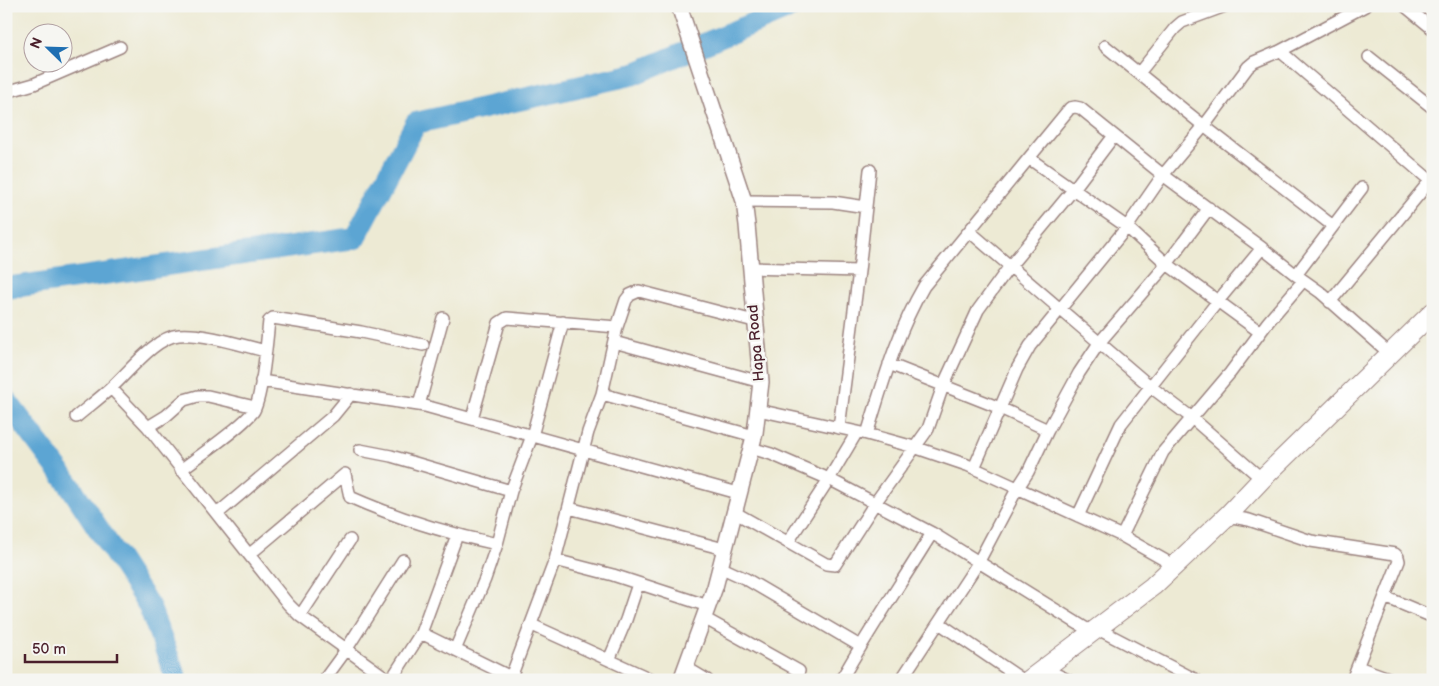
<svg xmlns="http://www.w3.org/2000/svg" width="1439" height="686" font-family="'Balsamiq Sans',sans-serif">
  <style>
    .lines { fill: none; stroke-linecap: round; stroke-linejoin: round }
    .river { stroke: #5ba5d3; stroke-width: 22 }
    .minor-casing { stroke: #9c8480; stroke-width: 14 }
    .tertiary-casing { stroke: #9c8480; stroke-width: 18 }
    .primary-casing { stroke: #9c8480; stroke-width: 21 }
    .minor { stroke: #fff; stroke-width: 11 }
    .tertiary { stroke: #fff; stroke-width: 15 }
    .primary { stroke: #fff; stroke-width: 19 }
    .labels { text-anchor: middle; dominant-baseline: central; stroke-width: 4.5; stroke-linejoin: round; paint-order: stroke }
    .street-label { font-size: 15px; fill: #4a1f2b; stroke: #f6f6f2 }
  </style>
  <rect width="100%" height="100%" fill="#f6f6f2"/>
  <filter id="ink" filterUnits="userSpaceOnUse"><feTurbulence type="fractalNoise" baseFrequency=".02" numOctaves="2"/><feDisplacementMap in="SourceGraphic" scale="10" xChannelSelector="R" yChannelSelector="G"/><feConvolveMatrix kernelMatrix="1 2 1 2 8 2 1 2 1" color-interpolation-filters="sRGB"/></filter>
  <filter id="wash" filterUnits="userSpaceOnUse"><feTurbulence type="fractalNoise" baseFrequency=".0096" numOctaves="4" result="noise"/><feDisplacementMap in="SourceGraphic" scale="20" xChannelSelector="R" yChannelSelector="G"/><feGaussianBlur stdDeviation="1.12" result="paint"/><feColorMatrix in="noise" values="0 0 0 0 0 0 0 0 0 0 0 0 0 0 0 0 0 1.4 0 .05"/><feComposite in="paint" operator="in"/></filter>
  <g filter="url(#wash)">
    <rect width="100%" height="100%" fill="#edead4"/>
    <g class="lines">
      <path class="river" d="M6 288 355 238 416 123 631 75 794 6
        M6 400 69 484 149 606 177 680"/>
    </g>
  </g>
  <g filter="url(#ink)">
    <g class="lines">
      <defs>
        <path id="minor" d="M1405 6 1433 29
          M1105 46 1204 126 1333 226
          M1280 51 1433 183
          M1369 57 1433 108
          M1139 73 1175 28 1182 22 1225 6
          M6 92 34 84 120 47
          M1030 159 1127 227 1167 264 1260 332
          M744 201 833 202 866 207
          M969 231 1151 387 1192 418 1262 479
          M751 268 859 271
          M1296 275 1362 188
          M1330 302 1430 181
          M614 342 761 382
          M889 364 1000 408 1048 430
          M261 381 425 406 738 493
          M111 388 148 427 288 604 300 616 389 680
          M602 394 754 436
          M419 405 443 318
          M758 410 867 434 914 447 967 465 1122 536 1175 566
          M76 417C88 407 100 398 111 388 129 372 155 337 179 335 204 333 241 345 265 351
          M472 418 499 323 507 318 617 327
          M148 427 166 416 184 400 198 396H208L255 407
          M839 428 859 271 870 170
          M867 434C883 383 897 332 924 286L1070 108 1075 107 1080 108 1163 175 1262 248 1296 275 1320 292 1389 353
          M751 448 771 454 829 479 932 533 1093 633
          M360 450 391 456 511 491
          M974 468 1017 369 1030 346 1127 227 1163 175 1204 126 1248 67 1254 62 1280 51 1365 6
          M181 470C201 454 237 431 253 412 262 400 267 339 269 321L273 318 361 332 423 345
          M569 508 724 549
          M734 512 826 564 835 565 875 503 928 429 943 386 978 310 1010 266 1073 190 1113 137
          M217 514 333 416 351 394
          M1078 516 1121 424 1218 301 1262 248
          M1227 516 1249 520 1311 541 1395 554 1398 557 1399 561 1352 680
          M1122 536 1163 452 1230 373 1268 322 1303 281
          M788 542 829 479 857 432
          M250 554 345 474 350 497C397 518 446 533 497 544
          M555 560 613 575 708 606
          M720 567 746 579 860 646
          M1385 597 1433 617
          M300 616 350 540
          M704 618 799 671
          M939 623 1023 680
          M532 625 653 680
          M1098 629 1196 680
          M421 633 517 680
          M455 650 485 579 497 544 511 491 532 436 563 322
          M609 660 626 620 638 584
          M1358 667 1394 680
          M687 668 707 680
          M1045 669 1068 680
          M511 677 555 560 588 432 602 394 617 327 626 300 630 295 639 291 754 321
          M324 680 346 650 403 560
          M391 680 421 633 457 535
          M841 680C869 630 902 582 932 533
          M901 680 978 563 1017 489 1028 472 1048 430 1079 373 1099 343 1167 264 1209 208"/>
        <path id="tertiary" d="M679 6 744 201 747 225 761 382 755 433 715 587 681 680"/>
        <path id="primary" d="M1029 680 1153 586 1227 516 1262 479 1433 312"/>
      </defs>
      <use href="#minor" class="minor-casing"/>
      <use href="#tertiary" class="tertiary-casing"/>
      <use href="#primary" class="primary-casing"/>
      <use href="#minor" class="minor"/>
      <use href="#tertiary" class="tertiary"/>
      <use href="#primary" class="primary"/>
    </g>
  </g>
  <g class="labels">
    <g class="street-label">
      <text transform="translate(756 343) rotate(-95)">Hapa Road</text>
    </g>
  </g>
  <rect width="1439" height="686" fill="none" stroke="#f6f6f2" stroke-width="25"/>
  <g transform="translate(48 48) rotate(293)"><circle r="24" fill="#f6f6f2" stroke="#b1a0a2"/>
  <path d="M0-4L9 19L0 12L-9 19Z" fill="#1f6fb2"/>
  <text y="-8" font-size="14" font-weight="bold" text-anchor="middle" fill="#4a1f2b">N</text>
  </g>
  <path d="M25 654v8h92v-8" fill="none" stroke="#4a1f2b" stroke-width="2.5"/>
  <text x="32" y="654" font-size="15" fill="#4a1f2b" stroke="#f6f6f2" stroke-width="4" paint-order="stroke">50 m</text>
</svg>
